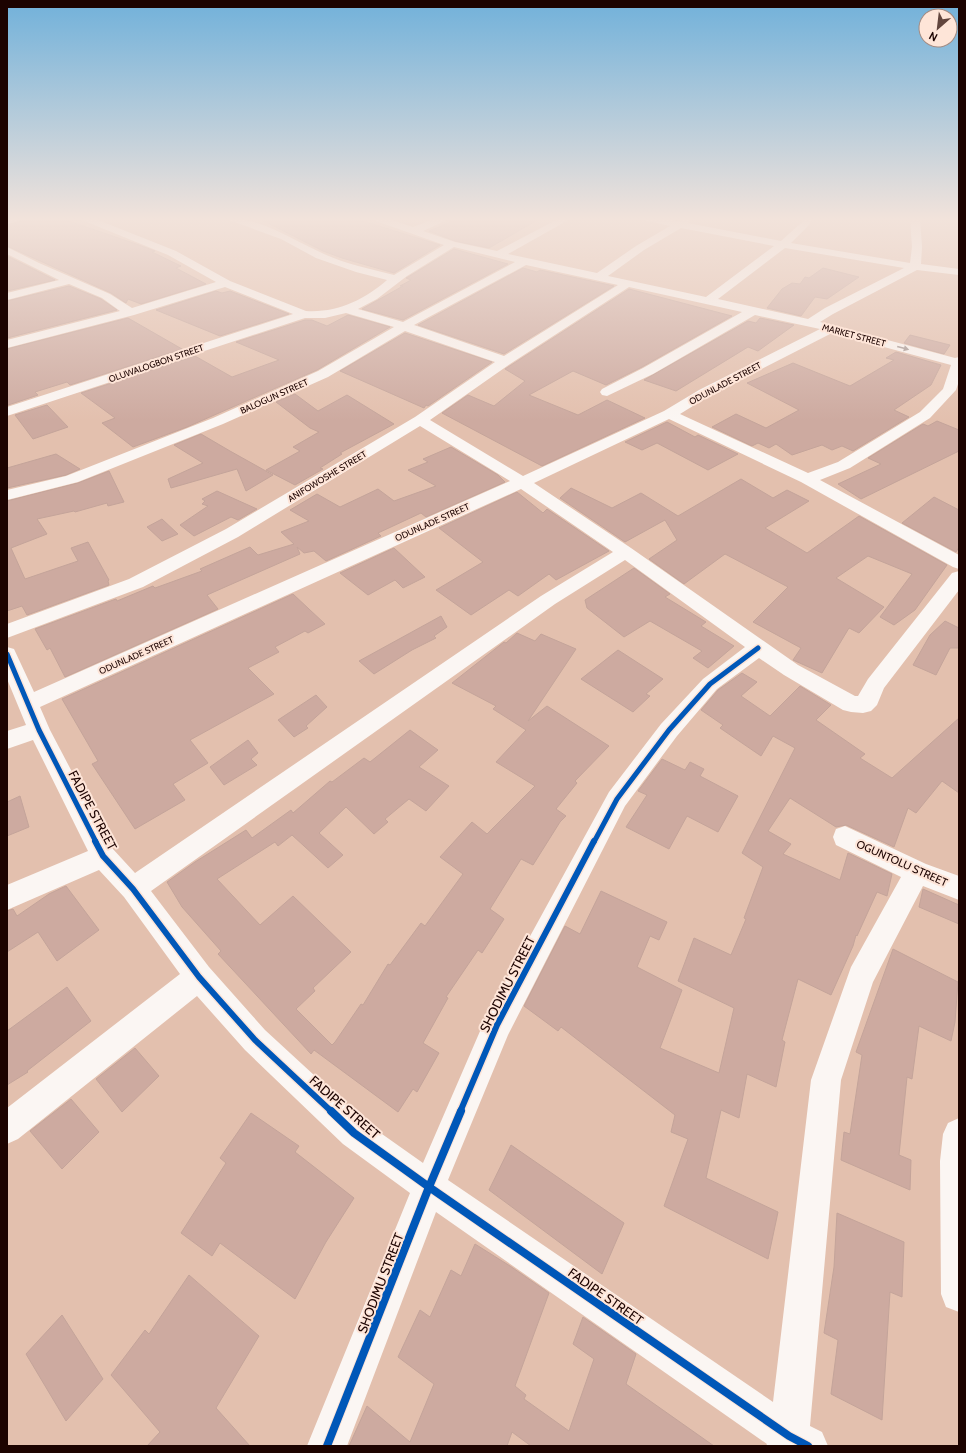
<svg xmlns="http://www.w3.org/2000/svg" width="966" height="1453" font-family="Cabin,sans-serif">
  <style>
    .building { fill: #cdaaa0; stroke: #c4a49a }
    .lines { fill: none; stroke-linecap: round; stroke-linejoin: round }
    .minor { fill: #fbf6f3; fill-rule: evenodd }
    .cycleway-far2-casing { stroke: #fee5d8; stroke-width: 8 }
    .cycleway-far1-casing { stroke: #fee5d8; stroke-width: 9 }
    .cycleway-casing { stroke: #fee5d8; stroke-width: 10 }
    .cycleway-far2 { stroke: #0057b8; stroke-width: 5 }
    .cycleway-far1 { stroke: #0057b8; stroke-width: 6 }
    .cycleway { stroke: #0057b8; stroke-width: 8 }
    .oneway { fill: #a29592 }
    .labels { text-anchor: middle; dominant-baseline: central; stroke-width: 4; stroke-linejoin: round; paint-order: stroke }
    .far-street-label { font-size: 9px; fill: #1c0300; stroke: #fee5d8 }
    .street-label { font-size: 11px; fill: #1c0300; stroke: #fee5d8 }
    .near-street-label { font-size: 13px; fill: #1c0300; stroke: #fee5d8 }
  </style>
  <rect width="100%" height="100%" fill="#e3c0ae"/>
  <path class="building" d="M25 218H60L136 244 155 251 152 252 181 266 176 268 206 284 141 304 128 299 126 303 111 293 7 246V225L22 221Z
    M258 218H353L440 245 394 273 342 258 323 251Z
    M460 218H541L489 248 455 241 429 231Z
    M454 249 508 264 403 320 362 309 403 286H400L411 280 406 278 408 277Z
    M7 256 55 280 7 291Z
    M523 268 537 272 540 270 614 286 504 354 418 325Z
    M823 268 859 277 827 299 815 297 801 316 767 308 782 289 792 283 800 284 805 277 809 278Z
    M69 286 101 299 117 310 7 338V301Z
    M629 289 732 316 642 367 606 385 573 371 529 395 578 415 607 400 645 418 542 466 442 413 468 395 494 406 525 381 505 369Z
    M216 291 222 293 230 291 289 314 220 336 156 310Z
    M348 315 390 327 317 370 187 427 133 447 102 423 115 418 81 393 195 356 232 377 279 360 236 342 305 320H312L327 326Z
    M128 318 182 349 70 385 67 382 35 392 38 395 8 405 7 403V349Z
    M760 318 794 325 758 351 748 347 676 391 644 380 748 321 756 323Z
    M405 333 492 362 428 406 426 405 424 408 340 371Z
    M910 335 950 345 944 354 904 343Z
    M896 352 941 365 931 385 894 410 909 417 853 451 842 446 832 450 822 445 792 455 776 444 769 448 758 443 752 446 712 427 736 414 766 428 799 410 747 383 793 363 850 386 894 360 886 358Z
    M295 394 318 411 347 395 394 424 340 453 342 454 320 468 323 469 295 485 266 470 300 451 293 447 319 432 310 428 276 402Z
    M47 405 68 427 33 439 15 415Z
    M937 421 959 430V451L861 499 838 484 881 464 868 458 923 424 928 426Z
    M667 422 695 437 698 435 738 454 708 470 657 443 642 450 625 442Z
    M201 434 230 451 273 475 246 491 237 469 171 488 168 479 203 463 174 445Z
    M451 447 498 475 505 482 426 517 421 513 378 533 381 536 326 561 314 551 304 553 297 547 300 554 207 595 218 609 65 677 50 648 47 650 35 629 116 599 117 601 153 586 155 588 202 571 200 569 250 547 258 555 294 544 281 532 309 521 290 510 317 494 340 507 378 489 394 501 436 486 408 470 428 462 423 459Z
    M56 454 80 469 66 475 7 488V468Z
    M109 471 124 502 108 506 107 503 75 512 74 511 37 519 47 534 11 548 25 579 78 561 71 548 88 542 109 580 108 581 109 585 27 615 22 606 7 611V501L78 483Z
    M741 479 773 498 787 490 809 501 765 528 807 553 859 516 947 565 915 610 894 625 880 617 912 574 868 556 836 578 884 607 859 633 849 628 822 673 793 660 801 648 753 622 788 587 725 554 684 584 649 559 677 540 665 520 625 542 560 498 571 488 612 508 641 493 678 516Z
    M217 491 257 509 238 520 231 517 194 536 180 525 208 506 202 504 205 501 202 499Z
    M517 492 543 513 547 509 609 551 556 580 549 574 518 596 509 590 471 615 436 590 483 562 439 528Z
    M934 497 959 510V547L956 552 902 523Z
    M162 519 178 534 162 541 147 527Z
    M394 548 425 577 403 588 395 580 368 595 340 573Z
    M634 568 670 594 665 597 706 622 701 626 734 646 708 668 693 658 702 651 650 621 624 637 587 608 585 600Z
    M293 594 325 624 308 633 305 631 275 647 279 652 248 668 274 694 190 740 208 763 173 784 185 800 135 829 92 764 98 761 62 699Z
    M441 616 447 627 434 636 436 638 412 650 374 674 359 661Z
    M945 621 959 628V648H950L936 675 913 665 930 635Z
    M517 633 535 641 541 634 576 649 528 721 547 706 609 746 575 781 577 783 556 809 566 816 560 822 533 865 521 859 490 909 504 919 482 953 478 950 446 997 448 998 423 1043 439 1053 417 1092 413 1089 398 1112 314 1050 311 1054 218 954 221 951 182 907 167 882 195 862 246 830 252 838 291 810 293 813 330 781 332 782 364 758 370 762 410 730 438 750 419 767 449 786 426 811 409 799 385 819 388 822 374 834 346 807 319 833 343 855 328 868 292 835 278 846 275 842 217 879 260 925 293 896 351 952 313 988 315 991 296 1009 332 1045 335 1042 361 1004 363 1005 388 964 390 965 421 923 425 926 463 874 440 857 472 822 487 834 535 786 496 762 526 730 493 709 496 706 452 683 504 642 506 643Z
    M618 650 663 679 646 694 650 696 633 712 581 679Z
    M742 673 757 682 741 696 770 716 800 686 831 705 816 720 865 754 860 758 892 778 959 718V793L942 781 916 813 908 808 894 847 846 825 836 827 790 798 768 831 791 844 783 854 840 880 848 853 892 874 887 896 877 892 857 936 856 935 853 946 831 995 798 979 782 1040 785 1042 776 1087 747 1074 739 1118 721 1110 706 1178 778 1212 768 1259 664 1206 688 1139 671 1132 675 1115 561 1027 558 1031 524 1006 565 926 580 934 601 891 667 922 659 940 650 936 637 967 682 990 660 1048 719 1073 734 1008 678 981 694 938 731 955 746 919 744 918 763 867 742 853 795 748 773 736 761 756 720 728 723 725 701 710 718 690Z
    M316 695 327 707 306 726 308 728 294 737 278 720Z
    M248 740 258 753 251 759 257 765 224 785 210 767Z
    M662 759 685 770 690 762 704 769 700 776 738 796 718 832 687 816 669 849 626 827 647 795 638 791Z
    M20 796 29 827 7 836V802Z
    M66 886 99 930 57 961 38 932 7 952V911L13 909 17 916 49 894Z
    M923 889 959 905V924L919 907Z
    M893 949 958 982 955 1022 951 1041 919 1026 912 1079 907 1077 899 1155 911 1160 910 1190 841 1160 844 1132 850 1134 862 1055 856 1052Z
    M67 987 91 1021 27 1071 28 1072 7 1085V1031Z
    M135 1048 159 1076 122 1112 96 1079Z
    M71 1099 99 1132 62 1169 30 1131Z
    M251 1113 299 1146 295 1152 354 1198 326 1242 295 1299 220 1243 212 1256 181 1233 226 1163 220 1158Z
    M511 1145 624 1223 602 1274 489 1190Z
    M837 1213 904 1242 902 1297 890 1292 882 1420 831 1394 838 1340 824 1333 834 1267Z
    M475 1244 510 1266 549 1293 515 1386 526 1395 524 1399 569 1431 594 1359 573 1344 583 1317 636 1354 626 1384 714 1446H531L512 1432 507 1446H349L367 1406 410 1442 434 1384 398 1357 420 1310 430 1317 451 1270 461 1276Z
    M189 1275 259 1336 216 1408 250 1446H147L160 1432 111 1375 145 1330 149 1334Z
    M62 1315 103 1379 66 1421 26 1354Z"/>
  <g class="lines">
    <path class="minor" d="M7 218H24L22 220 7 224Z
      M80 218H93L176 251 230 281 306 311C337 313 364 300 387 280L356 272 316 258 281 239 229 220 227 218C262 218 292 240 324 254 346 264 370 269 394 275L444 245 373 220 371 218H385L413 227 436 218H449L447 220 423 231 455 242 497 251 560 218H572L508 254 597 273 636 246 670 226 643 220 641 218H661L678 221 685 218 690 221 688 223 781 241 802 222 803 218H813L809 225 791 243 910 263 912 247 910 218H920L922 247 921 264 959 269V275L917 270 833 314 820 322 955 358 959 357V381L956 390 930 418 850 468 820 480 959 555V569L953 567 801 482 669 419 534 483 631 548 798 665 855 696H858L868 679 952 573 959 571V590L884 688 877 705 871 711 863 713 851 712 843 710 784 675 759 658 717 689 677 736 625 806 508 1035 448 1180 773 1402 811 1080 851 967 901 877 836 845 833 837 836 829 845 826 926 864 959 876V900L923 886 873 982 841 1080 810 1426 822 1432 828 1446H766L767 1444 436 1212 347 1446H307L410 1193 343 1144 245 1050 197 996 18 1139 7 1144V1108L180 974 124 897 99 870 7 910V885L88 851 33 740 7 749V731L26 725 7 679V647L14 649 34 692 510 481 420 426 238 537 143 587 7 638V624L129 579 226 529 415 417 495 362 405 331 328 377 223 424 78 482 7 500V490L66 476 213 418 318 371 394 327 346 313 325 318H305L7 416V407L293 314 225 287 134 315 7 348V340L120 311 102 298 69 284 7 300V293L59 280 7 254V247L39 263 110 294 132 308 216 282 168 255 82 220ZM681 228 774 246 706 297 608 276 644 250ZM454 247 515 262 403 322 358 309 377 299 407 276ZM785 248 904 268 825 308 808 319 718 299ZM526 265 618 285 504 356 414 325ZM629 287 742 312 643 368 602 389 600 392 602 395 607 396 653 374 755 315 820 329 699 390 664 411 523 476 430 420 510 364ZM832 333 951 365 943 389 920 412 838 462 808 473 680 414 709 396ZM521 489 613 552 541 596 135 873 112 848 50 730 40 707ZM625 560 745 647 703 679 661 724 609 792 487 1015 423 1163 365 1122 265 1030 209 967 151 891 555 604Z
      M959 1118V1312L946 1307 941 1294 940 1161 943 1134 948 1123Z"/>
    <defs>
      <path id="cycleway-far2" d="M7 654 39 730 96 842
        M594 842 617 799 669 730 710 684 758 648"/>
      <path id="cycleway-far1" d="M95 841 103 856 133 889 199 977 255 1040 332 1112
        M460 1112 497 1025 594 841"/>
      <path id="cycleway" d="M331 1111 354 1133 429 1187 789 1436 808 1446
        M327 1446 429 1187 461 1111"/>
    </defs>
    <use href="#cycleway-far2" class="cycleway-far2-casing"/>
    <use href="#cycleway-far1" class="cycleway-far1-casing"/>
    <use href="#cycleway" class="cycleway-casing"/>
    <use href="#cycleway-far2" class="cycleway-far2"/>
    <use href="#cycleway-far1" class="cycleway-far1"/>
    <use href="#cycleway" class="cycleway"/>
  </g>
  <defs><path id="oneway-solid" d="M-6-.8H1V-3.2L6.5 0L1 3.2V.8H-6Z"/></defs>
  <use class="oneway" href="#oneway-solid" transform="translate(903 348) rotate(15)"/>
  <linearGradient id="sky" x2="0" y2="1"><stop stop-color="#71b1da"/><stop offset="0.52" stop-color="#f2e3db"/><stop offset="1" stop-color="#f2e3db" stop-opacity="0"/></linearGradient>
  <rect width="966" height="421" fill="url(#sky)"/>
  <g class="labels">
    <g class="far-street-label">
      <text transform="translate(854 335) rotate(15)">MARKET STREET</text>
      <text transform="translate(156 363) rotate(-19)">OLUWALOGBON STREET</text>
      <text transform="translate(725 383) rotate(-28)">ODUNLADE STREET</text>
      <text transform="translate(274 396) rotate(-24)">BALOGUN STREET</text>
      <text transform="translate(327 476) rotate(-31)">ANIFOWOSHE STREET</text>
      <text transform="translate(432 522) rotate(-24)">ODUNLADE STREET</text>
      <text transform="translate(136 655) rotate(-24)">ODUNLADE STREET</text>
    </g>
    <g class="street-label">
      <text transform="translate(902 863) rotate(24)">OGUNTOLU STREET</text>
    </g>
    <g class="near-street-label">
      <text transform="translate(93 810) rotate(62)">FADIPE STREET</text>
      <text transform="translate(507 984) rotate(-63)">SHODIMU STREET</text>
      <text transform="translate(345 1107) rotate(41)">FADIPE STREET</text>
      <text transform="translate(380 1283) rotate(-69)">SHODIMU STREET</text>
      <text transform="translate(606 1296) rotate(35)">FADIPE STREET</text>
    </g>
  </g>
  <rect width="966" height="1453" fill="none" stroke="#1c0300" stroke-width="16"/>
  <g transform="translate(938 28) rotate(208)"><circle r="19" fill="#fee5d8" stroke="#a48b82"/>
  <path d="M0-3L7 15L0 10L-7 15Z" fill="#62453d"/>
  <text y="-6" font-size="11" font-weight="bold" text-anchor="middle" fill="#1c0300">N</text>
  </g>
</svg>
